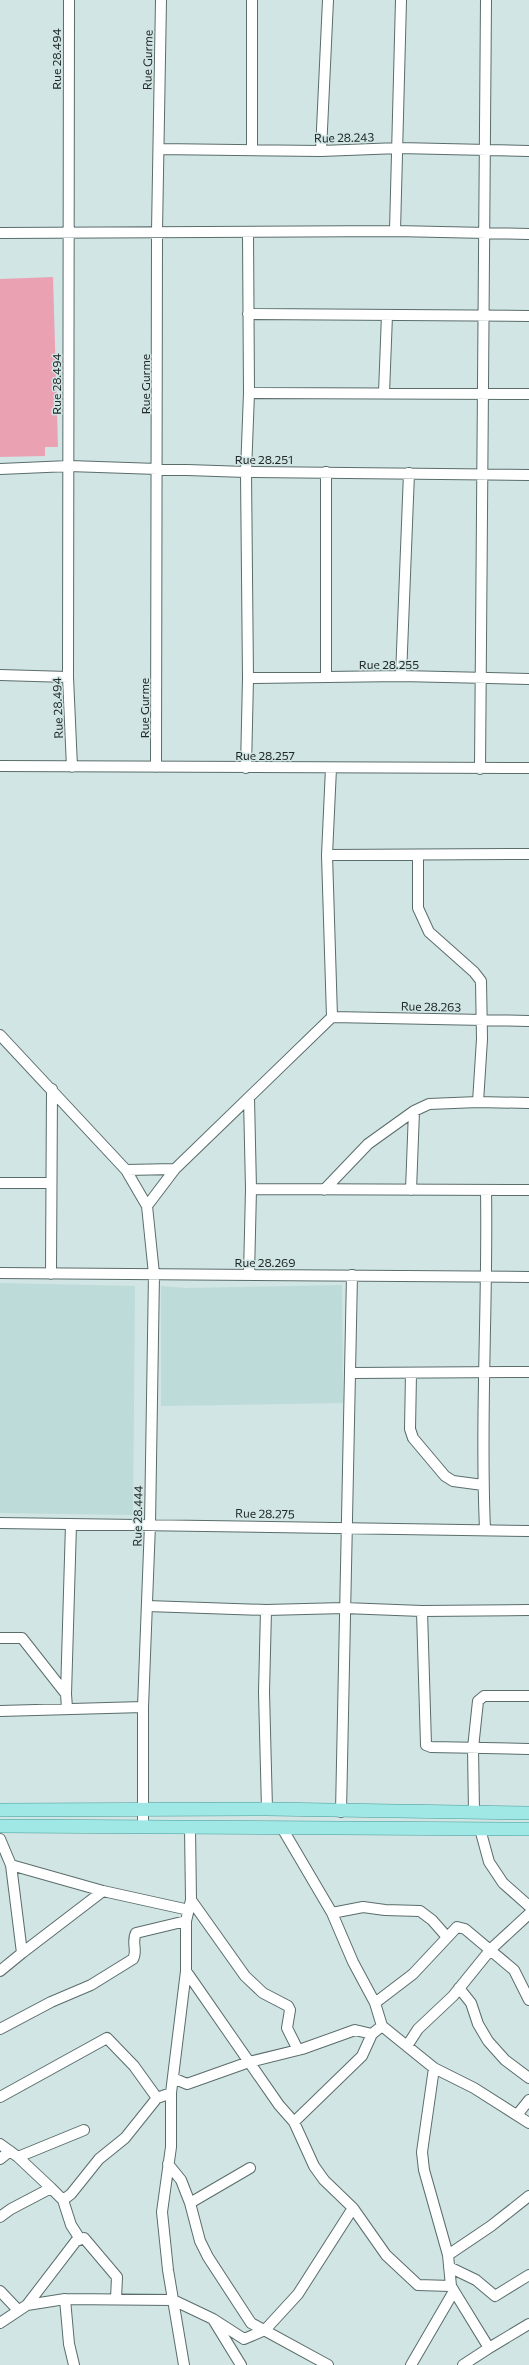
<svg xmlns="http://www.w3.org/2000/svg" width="529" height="2365" font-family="Commissioner,sans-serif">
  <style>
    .built { fill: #bddbd9 }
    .green { fill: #eaa2b3 }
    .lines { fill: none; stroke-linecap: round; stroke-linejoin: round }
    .minor-casing { stroke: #5a6d6b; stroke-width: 12 }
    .major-casing { stroke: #499b98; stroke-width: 14 }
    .minor { stroke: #fff; stroke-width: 10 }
    .major { stroke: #9fe8e5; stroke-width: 13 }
    .labels { text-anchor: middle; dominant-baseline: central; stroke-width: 3; stroke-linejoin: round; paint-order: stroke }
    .street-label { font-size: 12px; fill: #212928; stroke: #d0e5e4 }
  </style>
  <rect width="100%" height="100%" fill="#d0e5e4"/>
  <path class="built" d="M0 1283 135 1286 133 1515 0 1513Z
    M342 1285 343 1403 161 1406V1286L186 1288Z"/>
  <path class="green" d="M53 277 58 447H45V456L0 457V279Z"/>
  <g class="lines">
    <defs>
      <path id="minor" d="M69 0 68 677 72 767
        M252 0V150
        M159 149 321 151 399 148 529 151
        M321 151 328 0
        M395 231 401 0
        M0 233 395 231 529 234
        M248 314 529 316
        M249 393 529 394
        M384 393 387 315
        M0 469 69 466 246 472 529 475
        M0 675 68 677
        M401 676 409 473
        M326 677V472
        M248 678 401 676 529 679
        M0 766 529 768
        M156 767 157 231 161 0
        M246 768 248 678 246 472 249 393 248 232
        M480 769 486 0
        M327 855 529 854
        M418 855V908L429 932 474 972 481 981 482 1039 478 1102
        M332 1017 529 1021
        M0 1035 126 1170 147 1206 154 1274 150 1524 143 1707V1827
        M249 1098 251 1189 249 1275
        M126 1170 175 1169
        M0 1183H50
        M251 1189 529 1190
        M324 1190 368 1144 414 1111 429 1104 478 1102 529 1103
        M411 1190 414 1111
        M147 1206 175 1169 332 1017 327 855 331 768
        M0 1273 529 1277
        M51 1274 52 1089
        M352 1373 529 1372
        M411 1373 410 1429 413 1438 445 1476 453 1481 483 1485
        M0 1523 529 1531
        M485 1529C480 1416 488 1303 486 1190
        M147 1606 266 1610 344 1608 422 1611 529 1610
        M266 1610 264 1692 267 1809
        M422 1611 426 1745 431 1747 529 1749
        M0 1638H22L66 1694
        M67 1708 66 1694 71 1524
        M0 1711 143 1707
        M341 1812 352 1275
        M474 1812 473 1748 478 1701 484 1696H529
        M282 1828 332 1913 353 1962 375 2003 382 2026 434 2068 474 2088 529 2123
        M480 1829 489 1862 503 1883 529 1906
        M0 1839 11 1865 103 1891 189 1910
        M191 1900 245 1976 263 1993 288 2006 290 2010 287 2028 298 2050
        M332 1913 363 1907 385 1910 420 1911 432 1920 447 1937
        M22 1953 103 1891
        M0 1971 22 1953 11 1865
        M186 1971 279 2105 294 2122 314 2166 324 2180 353 2208 386 2255 418 2285 451 2286 454 2291 489 2348 463 2365
        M459 1988 471 2003 478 2024 488 2041 505 2060 529 2078
        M375 2003 413 1974 457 1927 465 1929 514 1970 529 2000
        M0 2029 51 2002 91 1985 133 1959C138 1951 131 1942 136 1933L186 1921
        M407 2046 418 2029 453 1996 491 1949 529 1914
        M434 2068 422 2152 424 2170 448 2255 451 2286
        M173 2078 187 2084 249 2062 302 2049 355 2030 372 2034 382 2026
        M0 2097 107 2038 134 2066 157 2098
        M517 2115 529 2100
        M294 2122 362 2056 372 2034
        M0 2144 18 2157 51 2188
        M18 2157 84 2130
        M0 2159 10 2151
        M168 2164 181 2180 190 2203 200 2241 208 2257 251 2323 328 2365
        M63 2200 71 2225 80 2239
        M190 2203 250 2168
        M0 2217 11 2209 51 2188 63 2200 71 2194 99 2159 125 2138 157 2098 171 2093
        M448 2255 491 2226 529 2196
        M449 2267 476 2280 495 2296 529 2275
        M0 2291 18 2310
        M65 2299 69 2344 74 2365
        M27 2305 76 2241 84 2238 117 2277 116 2299
        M214 2321 241 2365
        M0 2323 27 2305 65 2299 173 2300 213 2319 244 2339 265 2330 298 2294 353 2208
        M489 2348 529 2324
        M184 2365 168 2270 162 2212 171 2147V2093L186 1971V1921L191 1900 190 1828
        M411 2365 454 2291"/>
      <path id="major" d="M0 1810 267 1809 529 1813
        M0 1826 529 1829"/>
    </defs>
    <use href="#minor" class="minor-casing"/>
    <use href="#major" class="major-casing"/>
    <use href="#minor" class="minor"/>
    <use href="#major" class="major"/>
  </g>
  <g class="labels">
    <g class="street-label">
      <text transform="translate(56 59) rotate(-90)">Rue 28.494</text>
      <text transform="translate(147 60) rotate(-89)">Rue Gurme</text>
      <text transform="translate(344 137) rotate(-1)">Rue 28.243</text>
      <text transform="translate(56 384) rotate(-90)">Rue 28.494</text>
      <text transform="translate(145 384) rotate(-90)">Rue Gurme</text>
      <text x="264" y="459">Rue 28.251</text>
      <text x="389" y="664">Rue 28.255</text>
      <text transform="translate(57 708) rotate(-92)">Rue 28.494</text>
      <text transform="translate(144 708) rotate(-90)">Rue Gurme</text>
      <text x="265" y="755">Rue 28.257</text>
      <text transform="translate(431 1006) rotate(1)">Rue 28.263</text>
      <text x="265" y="1262">Rue 28.269</text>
      <text transform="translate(265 1513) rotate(1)">Rue 28.275</text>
      <text transform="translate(137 1516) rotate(-89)">Rue 28.444</text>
    </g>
  </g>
</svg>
